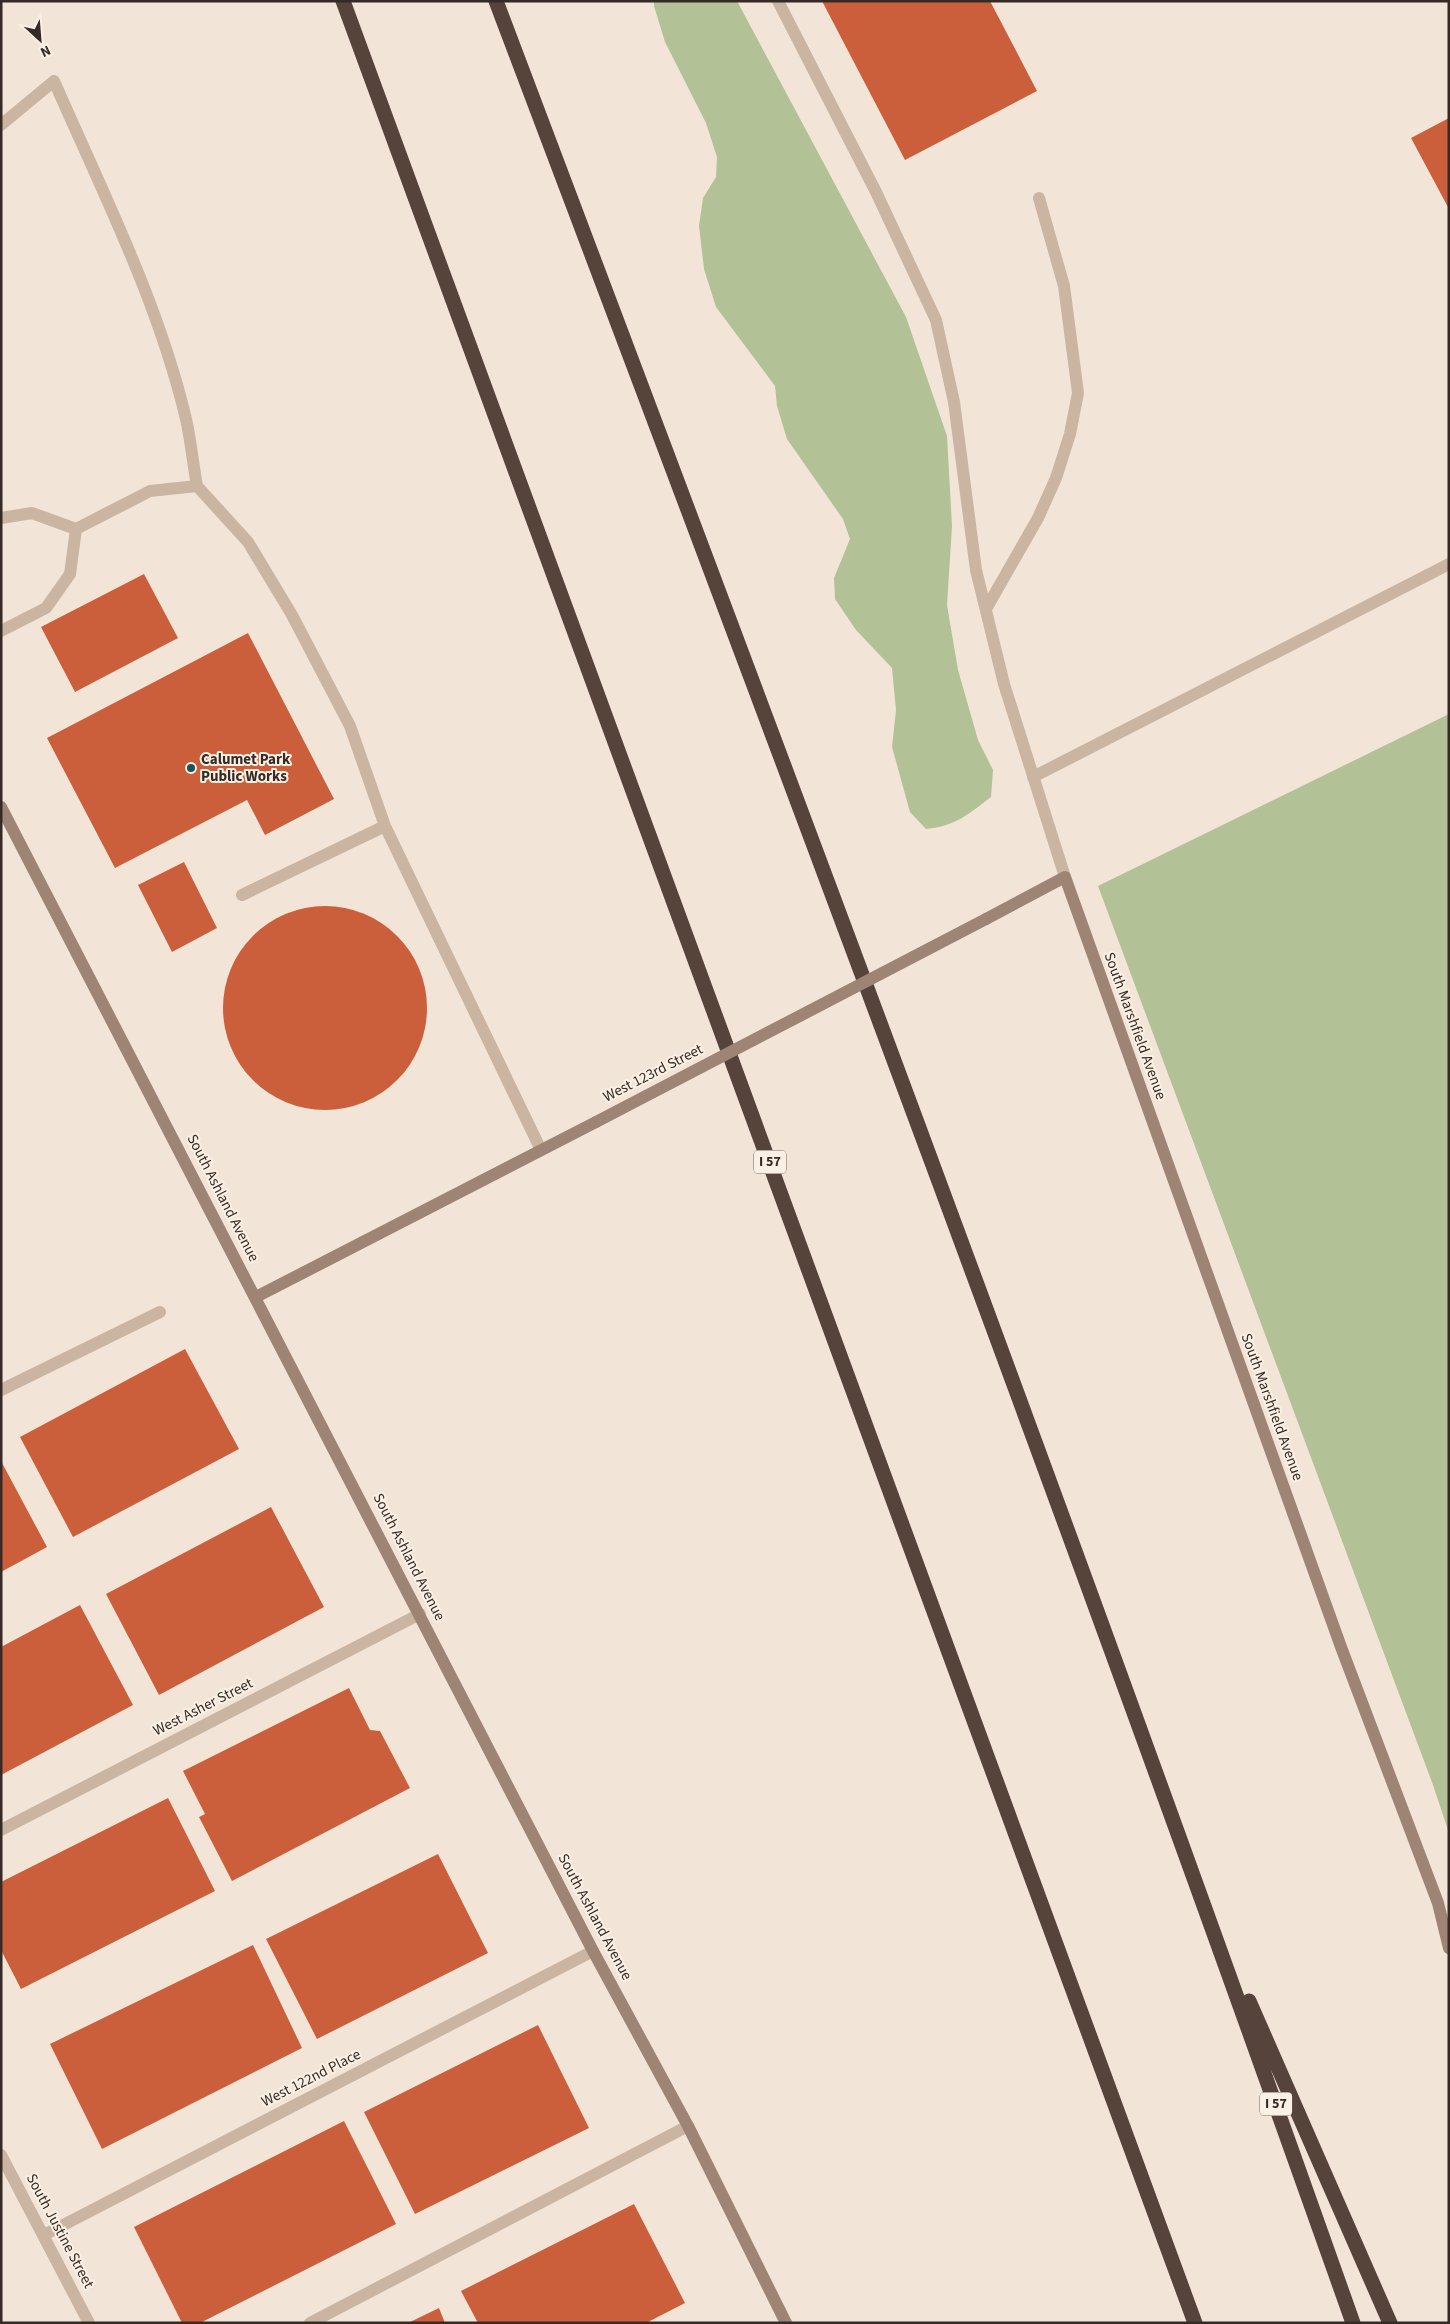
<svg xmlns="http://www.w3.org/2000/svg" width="1450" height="2324" font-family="'Source Sans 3',sans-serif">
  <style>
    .green { fill: #b2c196 }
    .building { fill: #cc5f3b }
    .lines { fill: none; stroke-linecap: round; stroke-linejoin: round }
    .lane { stroke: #cab5a2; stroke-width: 12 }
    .street { stroke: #cab5a2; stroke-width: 12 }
    .secondary { stroke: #9e8474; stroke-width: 12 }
    .highway { stroke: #56443c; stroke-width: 15 }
    .secondary-bridge { stroke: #9e8474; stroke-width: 12 }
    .poi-dot { fill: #195358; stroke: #faf0e3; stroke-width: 2 }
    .labels { text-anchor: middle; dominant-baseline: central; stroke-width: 4; stroke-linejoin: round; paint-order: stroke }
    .shield { fill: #faf0e3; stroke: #70655e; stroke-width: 1 }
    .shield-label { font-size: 14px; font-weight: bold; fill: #352a25 }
    .poi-label { font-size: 15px; font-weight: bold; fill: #352a25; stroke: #faf0e3; text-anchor: start }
    .street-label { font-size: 15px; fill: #352a25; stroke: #faf0e3 }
  </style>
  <rect width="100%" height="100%" fill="#f2e5d7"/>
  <path class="green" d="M654 1H737L906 317 947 436 952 526 947 605 958 670 978 740 993 770 991 797C967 815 956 826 926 829L910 812 892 747 896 710 892 668 856 630 835 599 834 578 850 539 843 519 787 439 777 406 775 386 716 307 704 269 699 226 703 198 716 177 717 157 706 123 665 42 654 6Z
    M1449 714V1833L1433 1785 1098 886Z"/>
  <path class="building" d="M822 1H990L1037 91 905 160Z
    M1449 118V209L1411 138Z
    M144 574 178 638 75 692 41 627Z
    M248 633 334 799 265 835 247 800 115 868 47 738Z
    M184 862 217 928 172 952 138 885Z
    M223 1008a102 102 0 1 1 204 0a102 102 0 1 1-204 0Z
    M185 1349 239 1449 73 1537 20 1437Z
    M1 1461 47 1547 1 1572Z
    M271 1507 324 1607 159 1695 106 1594Z
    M80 1605 133 1705 1 1775V1647Z
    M349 1688 370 1730 380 1731 410 1788 232 1881 199 1817 205 1814 183 1771Z
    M168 1798 215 1891 21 1989 1 1950V1882Z
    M438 1854 488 1953 317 2039 266 1939Z
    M253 1945 302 2048 102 2149 50 2044Z
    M538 2025 589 2128 415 2214 364 2112Z
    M344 2121 396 2224 200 2323H182L134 2227Z
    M634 2204 685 2303 646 2323H478L461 2291Z
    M439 2308 445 2323H408Z"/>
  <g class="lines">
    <path class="lane" d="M778 1 876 192 936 320 954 402 976 570 1004 684 1065 877
      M1 125 54 81C102 191 158 301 186 419 191 441 193 464 197 486
      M1 518 32 513 76 529
      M986 609 1038 518 1056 478 1070 434 1078 393 1064 286 1039 198
      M1 631 46 608 70 574 76 529 150 491 197 486 248 542 292 615 350 726 385 826 541 1150
      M1033 777 1449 564
      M242 895 385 826
      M310 2323 688 2126"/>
    <path class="street" d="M1 1390 160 1312
      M1 1830 420 1614
      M1 2155 89 2323
      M44 2235 593 1951"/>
    <path class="secondary" d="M1 807 593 1951 688 2126 786 2323
      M986 919 1065 877 1341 1647 1438 1903 1449 1948
      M256 1297 596 1122"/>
    <path class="highway" d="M343 1 1195 2323
      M496 1C788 773 1078 1545 1353 2323
      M1249 2001 1390 2323"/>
    <path class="secondary-bridge" d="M596 1122 986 919"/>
  </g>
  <circle class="poi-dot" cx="191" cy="768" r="5"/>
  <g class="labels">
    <g class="shield">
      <rect x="754" y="1150.5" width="32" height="23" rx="4"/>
      <rect x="1260" y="2092.5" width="32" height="23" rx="4"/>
    </g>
    <g class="shield-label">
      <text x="770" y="1162">I 57</text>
      <text x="1276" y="2104">I 57</text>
    </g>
    <g class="poi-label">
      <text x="201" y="759">Calumet Park<tspan x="201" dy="17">Public Works</tspan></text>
    </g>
    <g class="street-label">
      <text transform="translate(1135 1026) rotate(70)">South Marshfield Avenue</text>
      <text transform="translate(653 1073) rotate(-27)">West 123rd Street</text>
      <text transform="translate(223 1198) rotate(63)">South Ashland Avenue</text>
      <text transform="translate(1272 1407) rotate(70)">South Marshfield Avenue</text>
      <text transform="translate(409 1557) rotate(63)">South Ashland Avenue</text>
      <text transform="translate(203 1707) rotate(-27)">West Asher Street</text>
      <text transform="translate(595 1917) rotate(62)">South Ashland Avenue</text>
      <text transform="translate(311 2078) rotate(-27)">West 122nd Place</text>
      <text transform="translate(60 2231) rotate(62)">South Justine Street</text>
    </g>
  </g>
  <rect width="1450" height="2324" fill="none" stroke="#352a25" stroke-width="5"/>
  <g transform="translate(40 40) rotate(154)" stroke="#faf0e3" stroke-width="4" paint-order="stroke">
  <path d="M0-4L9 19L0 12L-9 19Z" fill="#352a25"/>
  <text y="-8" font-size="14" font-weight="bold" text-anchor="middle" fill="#352a25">N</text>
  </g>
</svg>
